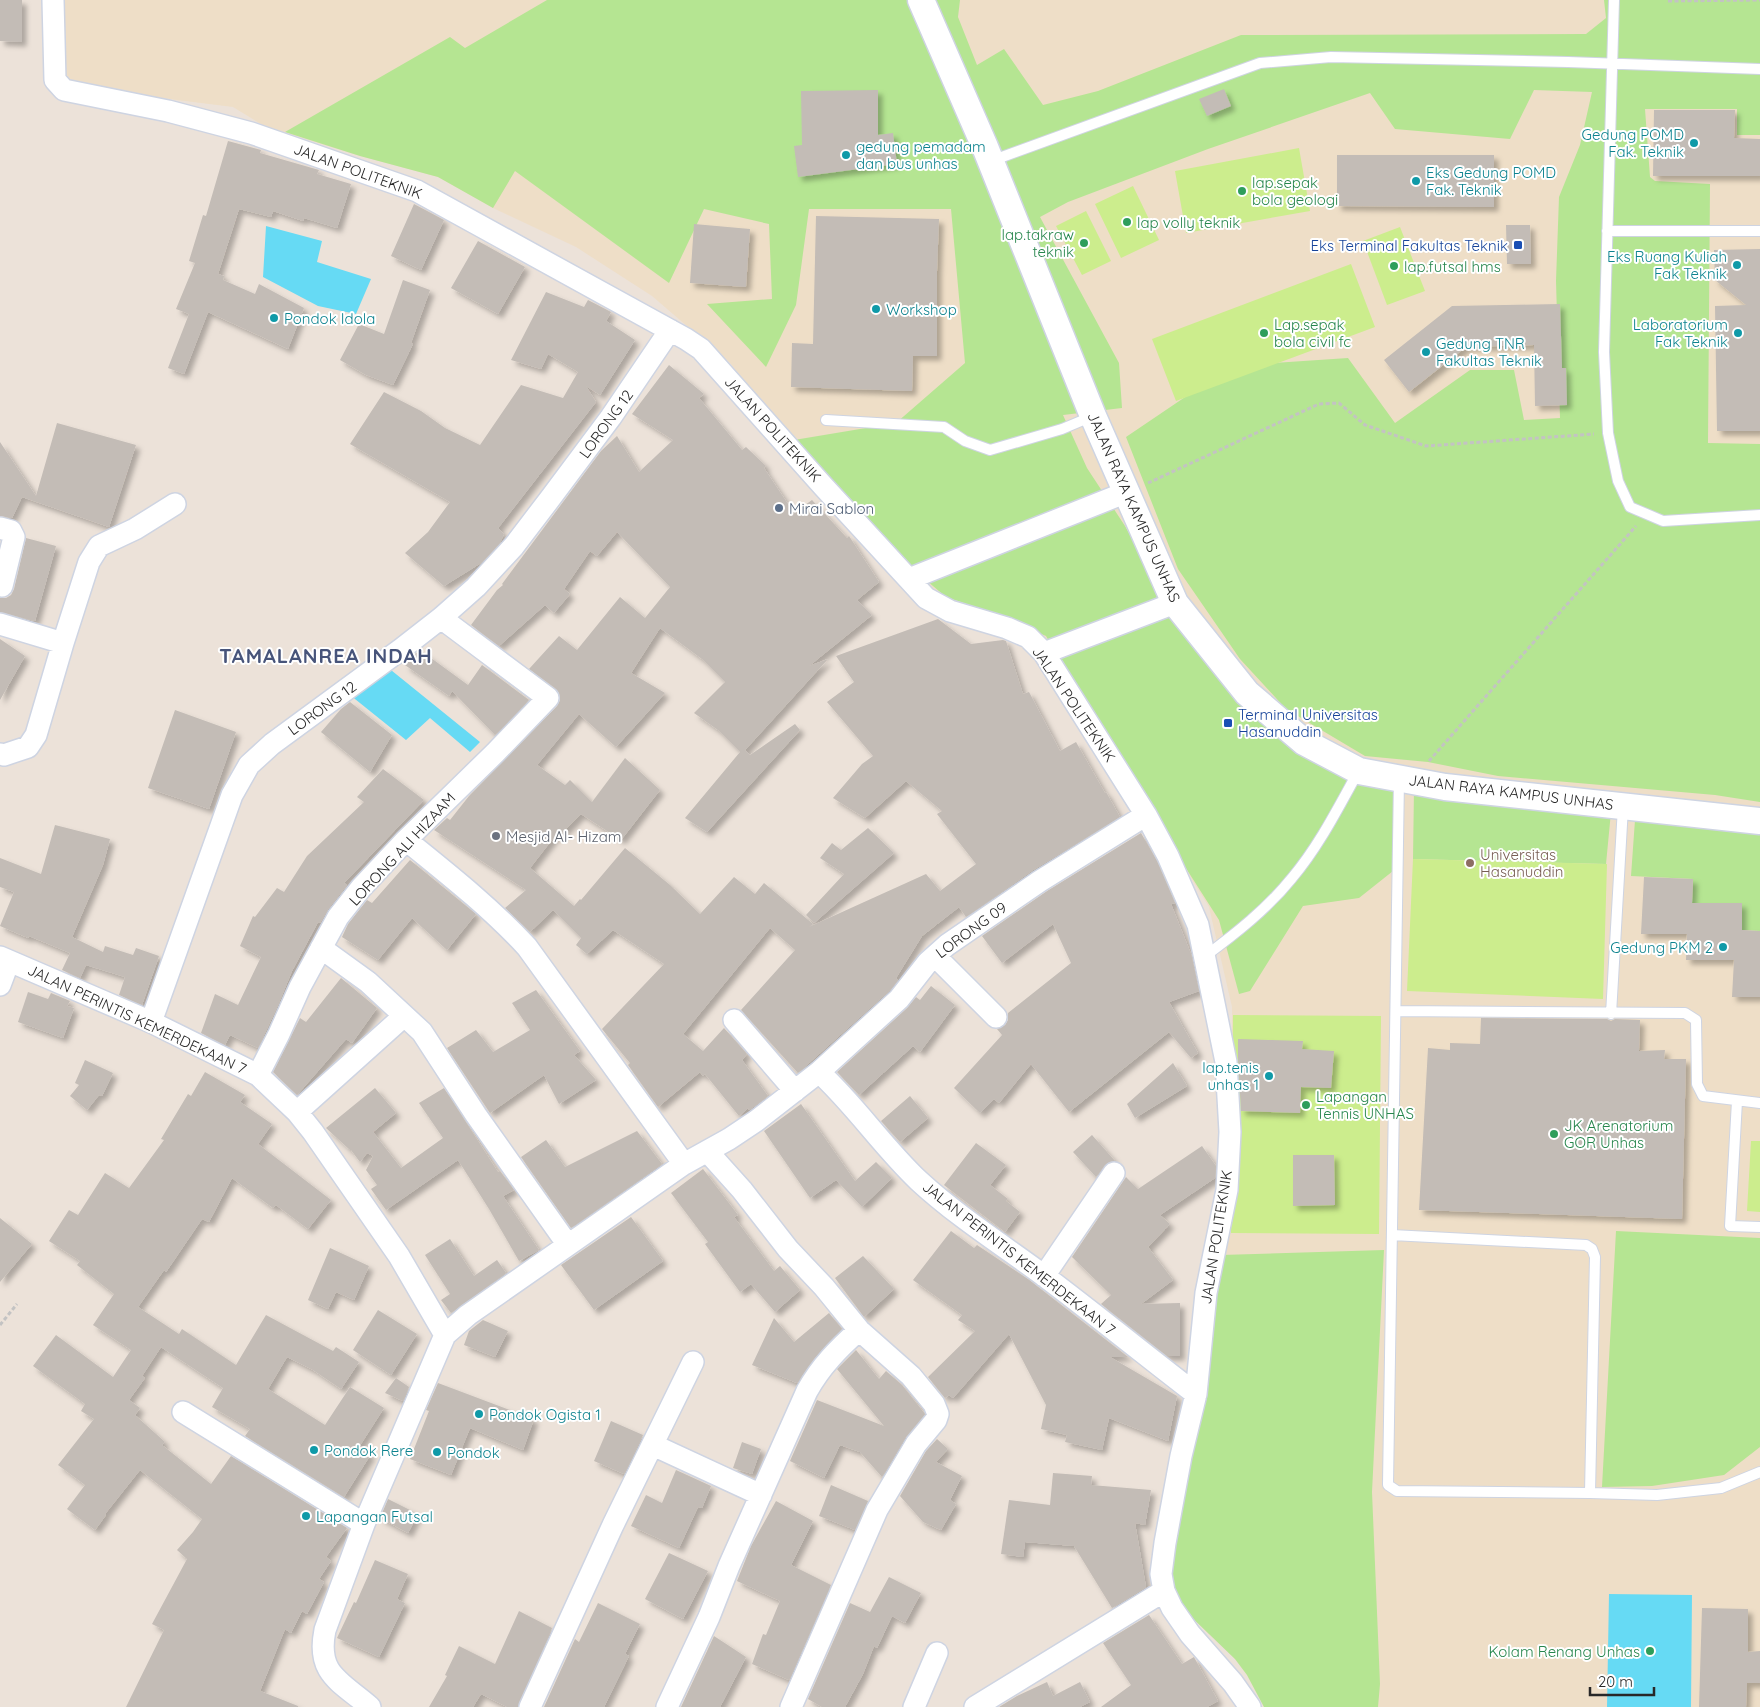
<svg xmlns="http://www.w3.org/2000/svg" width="1760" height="1707" font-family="Quicksand,sans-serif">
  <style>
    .education { fill: #eedec7 }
    .green { fill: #b5e592 }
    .pitch { fill: #cced8d }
    .water { fill: #66daf4 }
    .building { fill: #c3bcb6; filter: url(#shadow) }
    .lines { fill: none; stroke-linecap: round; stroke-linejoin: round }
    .service-casing { stroke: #ced4e2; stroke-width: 12 }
    .minor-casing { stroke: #ced4e2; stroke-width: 24 }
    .tertiary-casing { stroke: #ced4e2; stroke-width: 29 }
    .path { stroke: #c3c3c3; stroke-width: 3; stroke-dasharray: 4 2.5; stroke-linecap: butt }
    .service { stroke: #fff; stroke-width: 10 }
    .minor { stroke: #fff; stroke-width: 21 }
    .tertiary { stroke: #fff; stroke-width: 26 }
    .culture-dot { fill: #0f9aa8; stroke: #fff; stroke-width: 2 }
    .leisure-dot { fill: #2e9e5b; stroke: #fff; stroke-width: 2 }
    .transit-dot { fill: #1a4fb4; stroke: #fff; stroke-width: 2 }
    .service-dot { fill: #5c6f8a; stroke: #fff; stroke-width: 2 }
    .worship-dot { fill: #6b7280; stroke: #fff; stroke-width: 2 }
    .education-dot { fill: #8d6e63; stroke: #fff; stroke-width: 2 }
    .labels { text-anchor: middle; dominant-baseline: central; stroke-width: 4; stroke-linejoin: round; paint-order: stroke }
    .culture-label { font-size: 15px; fill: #0d838f; stroke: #fff; text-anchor: start }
    .street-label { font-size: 15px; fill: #282828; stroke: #fff }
    .leisure-label { font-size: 15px; fill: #27864d; stroke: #fff; text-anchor: start }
    .transit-label { font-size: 15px; fill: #164399; stroke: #fff; text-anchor: end }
    .service-label { font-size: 15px; fill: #4e5e75; stroke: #fff; text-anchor: start }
    .worship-label { font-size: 15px; fill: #5b616d; stroke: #fff; text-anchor: start }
    .education-label { font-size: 15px; fill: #785e54; stroke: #fff; text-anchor: start }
    .district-label { font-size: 20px; font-weight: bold; letter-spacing: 1px; fill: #47547a; stroke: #fff }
  </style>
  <defs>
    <filter id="shadow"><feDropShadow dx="4.5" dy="4.5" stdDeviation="2.5" flood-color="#0004"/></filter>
  </defs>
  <rect width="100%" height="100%" fill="#ece2d9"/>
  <path class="education" d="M60 0H1760V1707H1264L1247 1675 1235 1659 1183 1609 1196 1416 1213 1338 1221 1255 1233 1222 1232 1007 1209 907 1045 643 948 601 916 577 817 473 730 363 652 296 576 247 493 208 438 177 360 156 264 126 233 107 137 95 68 81 63 75Z"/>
  <path class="green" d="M547 0H960L958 17 977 65 1004 49 1043 105 1098 91 1241 35 1586 34 1606 18 1604 0H1760V135H1737V109H1645L1650 177 1655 181 1710 184 1708 443 1760 444V802L1715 795 1498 776 1428 762 1365 756 1286 709 1240 659 1178 569 1126 437 1231 366 1348 358 1395 423 1470 370H1514L1524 420 1560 418 1556 281 1559 197 1580 145 1592 92 1534 90 1510 139 1395 129 1370 93 1208 149 1068 202 1040 217 1119 363 1122 408 1063 415 1087 468 1125 526 1172 612 1285 733 1393 783V871L1359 898 1303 906 1250 991 1239 994 1219 920 1152 815 1046 636 993 613 946 597 888 548 794 440 896 423 965 363 951 209H809L796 305 766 367 707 304 772 299 769 224 704 209 669 283 515 171 493 208 438 177 360 156 285 132 450 37 465 48Z
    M1414 788 1611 812 1606 864 1413 859Z
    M1635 820 1760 829V931L1742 930 1741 903H1692L1693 879 1631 876Z
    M1616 1231 1760 1238V1447L1724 1475 1652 1486 1602 1487Z
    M1384 1250 1372 1492 1380 1684 1378 1707H1264L1247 1675 1235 1659 1183 1609 1174 1589 1171 1569 1196 1416 1213 1338 1221 1255Z"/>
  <path class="pitch" d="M1299 148 1310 211 1186 233 1175 171Z
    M1133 186 1159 240 1121 258 1095 204Z
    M1086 211 1111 261 1082 275 1056 226Z
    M1400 227 1425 291 1387 305 1363 241Z
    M1351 264 1375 327 1176 401 1152 339Z
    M1413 859 1607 864 1603 999 1407 991Z
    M1233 1015 1381 1016 1379 1234 1231 1233Z
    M1751 1141H1760V1212L1747 1211Z"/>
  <path class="water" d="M266 226 322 241 317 262 371 279 356 314 318 306 263 277Z
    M386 666 480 742 470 752 430 718 406 740 350 695Z
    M1609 1594 1692 1595 1691 1707H1607Z"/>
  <path class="building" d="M0 0H22V42L0 41Z
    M1224 89 1231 106 1207 116 1199 99Z
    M878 90V135L893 133 897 164 798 177 794 146 802 145 801 91Z
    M1654 110H1735L1734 138 1760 139V176H1653Z
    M228 141 261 150 260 153 319 170 317 174 351 184 337 228 304 218 303 221 273 211 271 217 239 209 218 274 224 276 223 280 255 294 259 284 304 308 288 349 208 312 184 374 168 368 189 314 176 309 195 263 189 261 203 215 206 216Z
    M1337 155H1494V207L1337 206Z
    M414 204 444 220 421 270 391 256Z
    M816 216 939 219 937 272V356H913L912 391 791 387 792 343 813 344Z
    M694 224 750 229 746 287 690 283Z
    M1506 225H1530L1531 264H1507Z
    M478 241 525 267 498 314 451 288Z
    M1760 249V431H1717L1715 306 1746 305 1715 280 1714 250Z
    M403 280 430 290 411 343 413 344 393 385 366 375 340 360 359 324 384 334Z
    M546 292 584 307 588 300 611 312 606 321 635 340 600 395 586 386 596 402 498 528 504 534 500 543 481 563 444 586 405 553 428 532 450 502 350 444 384 392 421 411 445 428 480 445 521 385 563 398 578 372 548 354 541 369 511 360Z
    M1560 304 1562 368H1566L1567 405 1535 406 1534 345 1466 347 1409 392 1384 360 1452 306Z
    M669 365 704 394 699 398 742 450 746 447 766 466 764 468 794 513 812 500 847 538 849 536 879 582 857 600 872 615 809 666 828 659 745 750 750 755 795 724 800 730 707 832 685 818 740 752 718 730 694 713 725 682 702 659 660 628 631 673 665 693 616 747 579 714 537 765 565 785 570 780 592 802 625 758 660 790 621 840 581 814 560 835 558 832 530 868 574 906 580 899 581 900 625 848 670 885 700 914 734 877 755 894 764 883 813 924 809 927 926 874 940 891 976 864 937 814 942 811 906 781 865 818 833 798 862 764 873 756 827 702 854 682 836 656 938 619 971 644 1003 640 1006 641 1023 694 1029 692 1060 751 1076 742 1105 793 1106 792 1120 817 1033 870 966 917 959 907 922 936 896 978 898 980 890 990 798 1073 741 1010 795 950 770 928 683 1034 703 1051 724 1028 747 1054 742 1060 768 1096 749 1110 748 1108 739 1116 705 1074 703 1076 700 1072 658 1107 628 1065 630 1063 602 1029 664 964 613 930 587 954 576 945 581 938 553 910 530 932 505 908 526 890 434 830 447 818 450 820 469 796 557 706 560 700 559 693 555 688 529 669 559 636 577 650 620 597 645 618 670 587 617 532 597 556 590 551 564 589 570 594 554 613 545 605 499 646 471 625 497 590 503 585 502 584 601 451 617 436 639 472 673 440 632 414Z
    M57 423 136 445 109 527 22 497 12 518 0 516V442L36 496Z
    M26 538 56 546 35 621 0 612V598H6L11 595 14 589Z
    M0 639 25 656 0 700Z
    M420 650 468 685 482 665 529 700 495 735 452 691 449 696 405 665 410 658Z
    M350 702 392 735 370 772 321 732 341 709Z
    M175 710 236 732 209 809 148 788Z
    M383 769 424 800 344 883 347 885 328 909 320 923 318 922 292 971 278 1005 258 1048 230 1035 225 1045 201 1033 215 994 238 1005 261 957 240 946 253 916 255 917 277 888 284 892 307 856 364 802 357 797Z
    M55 825 110 839 103 865 72 937 103 952 105 946 133 955 136 948 159 956 142 1005 119 995 125 977 86 965 80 978 62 970 70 953 29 936 28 938 0 926 14 892 0 887V858L41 874Z
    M868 828 894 853 814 923 806 915 844 874 820 858 832 843 841 850Z
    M1141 833 1157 861 1175 903 1171 904 1191 954 1199 991 1169 1002 1198 1053 1191 1058 1169 1032 1069 1112 1031 1064 999 1103 994 1099 980 1113 954 1088 1002 1035 997 1029 1005 1025 1008 1020V1013L1071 963 1053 924 1002 963 982 936 1047 891Z
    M410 860 476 914 447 950 412 918 378 960 342 937 348 924 367 900 372 903Z
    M1644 877 1693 879 1692 903H1742V930L1760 931V997H1732L1734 960H1686L1687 934H1641Z
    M341 978 377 1008 352 1043 346 1039 297 1095 273 1072 300 1018 306 1022Z
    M931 986 955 1005 920 1052 913 1046 859 1095 837 1072 907 1008 916 997 920 1000Z
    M536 990 580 1051 574 1055 596 1080 559 1104 544 1075 490 1113 447 1048 476 1030 493 1052 530 1030 512 1003Z
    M28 992 48 999 51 993 70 1001 67 1006 74 1008 63 1038 18 1022Z
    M1481 1018 1607 1019 1611 1021 1615 1019 1640 1020 1639 1051 1665 1050 1664 1059H1686L1682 1219 1419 1210 1428 1048 1450 1050V1043L1480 1044Z
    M1238 1039 1303 1041 1302 1049 1334 1051 1331 1088 1301 1087 1300 1113 1241 1111 1238 1057Z
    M85 1060 113 1073 102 1096 99 1095 87 1110 70 1096 79 1085 75 1083Z
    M1173 1063 1187 1086 1135 1118 1127 1104Z
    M205 1072 245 1095 240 1102 272 1124 258 1144 331 1200 308 1229 276 1205 273 1208 232 1178 209 1222 202 1219 166 1272 164 1270 138 1307 179 1334 182 1329 236 1365 266 1315 333 1351 336 1347 359 1362 341 1389 313 1370 287 1357 268 1389 325 1425 350 1387 384 1408 359 1447 371 1454 344 1497 245 1436 250 1429 212 1407 223 1388 161 1347 142 1376 145 1378 129 1400 140 1408 135 1415 165 1442 162 1445 211 1484 231 1456 347 1528 326 1557 331 1561 319 1579 324 1582 307 1614 302 1611 291 1633 285 1629 260 1691 298 1706V1707H126L164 1630 152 1624 187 1559 177 1550 193 1532 202 1519 140 1470 105 1514 106 1515 95 1530 67 1509 85 1485 58 1465 94 1419 81 1411 85 1404 33 1366 56 1335 113 1377 131 1350 93 1325 114 1294 77 1265 80 1261 49 1241 69 1210 78 1215 105 1173 129 1188 164 1140 161 1139 188 1094 191 1096Z
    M375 1088 396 1113 373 1132 401 1168 443 1138 419 1103 444 1088 498 1172 500 1171 514 1190 503 1196 539 1250 519 1261 489 1209 458 1160 386 1210 371 1189 377 1185 366 1170 373 1156 367 1153 360 1162 351 1150H350L326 1128Z
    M910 1096 928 1118 900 1142 881 1121Z
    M801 1104 855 1181 876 1162 892 1178 862 1207 836 1180 810 1198 764 1131Z
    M637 1131 662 1164 571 1228 521 1157 546 1140 565 1167Z
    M1092 1135 1115 1161 1109 1162 1104 1166 1096 1177 1073 1152Z
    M976 1143 1006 1165 990 1185 1008 1199 1006 1201 1020 1212 1005 1232 944 1185Z
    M1202 1146 1216 1166 1215 1178 1160 1215 1170 1224 1148 1247 1173 1280 1141 1304 1180 1303V1356H1167L1101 1304 1111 1295 1072 1257 1126 1177 1138 1189Z
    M1293 1155H1334L1335 1205 1293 1206Z
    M703 1169 738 1215 734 1217 774 1271 780 1266 800 1290 775 1312 751 1284 740 1292 705 1244 708 1242 671 1193Z
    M631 1217 663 1261 594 1310 561 1265Z
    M0 1218 32 1244 0 1282Z
    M951 1231 974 1248 977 1245 1028 1279 1128 1357H1110L1177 1396 1168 1441 1109 1418 1102 1450 1065 1442 1067 1435 1041 1429 1046 1405 1009 1334 953 1398 949 1395 945 1398 928 1377 975 1331 958 1320 962 1315 913 1280Z
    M450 1239 474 1276 497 1260 506 1273 451 1313 441 1300 450 1294 425 1255Z
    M330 1248 369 1266 354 1300 336 1292 328 1309 308 1300Z
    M863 1256 894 1289 864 1317 835 1278Z
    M378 1310 417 1334 391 1375 353 1350Z
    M829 1313 842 1329 815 1358 797 1383 752 1365 774 1318 794 1342Z
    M483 1320 508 1331 495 1357 464 1345 469 1331Z
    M856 1350 879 1379 886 1371 902 1385 925 1414 905 1438 882 1477 860 1452 840 1445 824 1478 790 1461 817 1400 884 1426 837 1369Z
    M396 1378 409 1387 403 1401 385 1393Z
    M438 1383 534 1419 523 1450 470 1428 451 1475 410 1459 429 1411 426 1410Z
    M611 1421 643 1435 624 1474 594 1461Z
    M937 1439 948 1449 936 1462 962 1476 950 1500 956 1504 941 1530 923 1522 900 1496 926 1451Z
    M742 1442 761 1449 752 1474 733 1468Z
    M676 1470 711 1486 702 1508 698 1507 679 1548 631 1526 646 1495 662 1503Z
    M1053 1473 1092 1476 1091 1485 1151 1490 1145 1525 1135 1523 1146 1587 1112 1608 1074 1546 1025 1542 1023 1557 1001 1554 1009 1500 1050 1505Z
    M831 1485 868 1501 855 1530 819 1516Z
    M388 1499 418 1514 408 1533 380 1518Z
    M776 1501 813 1521 791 1565 831 1585 789 1680 752 1664 763 1634 766 1635 780 1601 737 1581 751 1546Z
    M669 1553 708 1571 683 1619 645 1599Z
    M375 1560 408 1574 397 1599 405 1603 379 1657 337 1638 354 1602 356 1603Z
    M889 1577 921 1593 905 1623 892 1616 877 1648 874 1646 863 1674 845 1707H822L808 1699 850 1603 870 1612Z
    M598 1603 640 1624 625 1654 629 1656 604 1707H544L575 1639 579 1642Z
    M1702 1608 1748 1609V1652L1760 1651V1683H1747L1746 1707H1699Z
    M519 1611 552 1628 518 1707H507L481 1694 473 1707H429L447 1676 445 1675 459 1646 495 1664Z
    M1149 1615 1182 1664 1194 1657 1195 1659 1218 1701 1207 1707H1101L1131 1685 1103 1643Z
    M714 1636 746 1657 720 1707H681Z
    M1047 1682 1053 1696 1080 1682 1090 1702 1080 1707H999L1017 1696Z"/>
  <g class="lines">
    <defs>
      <path id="service" d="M1614 0 1604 352 1608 433 1618 481 1630 507 1663 521 1760 515
        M991 161 1260 63 1331 57 1568 62 1760 69
        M1607 231H1760
        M826 420 944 427 965 441 990 450 1062 429 1093 416
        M1399 779 1388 1485 1397 1491 1590 1493 1657 1495 1721 1488 1760 1472
        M1204 957C1235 934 1267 909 1292 878 1319 846 1338 808 1358 772
        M1396 1011 1685 1013 1696 1020 1697 1084 1703 1096 1760 1103
        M1611 1014 1623 807
        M1737 1101 1730 1226 1760 1227
        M1392 1235 1586 1245 1592 1249 1595 1257 1590 1493"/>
      <path id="minor" d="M53 0 55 80 64 90 168 111 251 133 417 191 686 339 701 349 823 486 926 598 950 611 1007 628 1028 637 1044 653 1146 815 1168 856 1198 925 1226 1062 1230 1132 1227 1190 1206 1293 1196 1394 1181 1456 1165 1543 1161 1574 1164 1591 1172 1608 1190 1634 1233 1683 1250 1707
        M0 528 11 531 14 537 2 586
        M909 579 1127 492
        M0 624 63 643
        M1044 653 1175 603
        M0 754 4 755 28 747 36 735 63 643 89 562 99 546 135 529 175 504
        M406 840C448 874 490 907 527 947L684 1164
        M321 948 368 982 422 1032 476 1115 568 1245
        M935 956 996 1017
        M0 957 151 1022 258 1075 297 1112 313 1132 399 1256 445 1335
        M0 985 9 961
        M734 1020 795 1091
        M151 1022 232 795 249 765 272 744 400 650 441 618 476 587 514 546 552 496 611 417 670 330
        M819 1072C855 1105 883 1147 919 1181 957 1216 1001 1244 1043 1275 1095 1314 1145 1355 1196 1394
        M258 1075 279 1034 300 987 338 917 361 888 406 840 495 753 548 698 441 618
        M297 1112 404 1016
        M707 1151 742 1190 788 1249 824 1287 859 1330 911 1376 934 1404 938 1414 936 1420 916 1444 877 1510 791 1707
        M1044 1276 1114 1173
        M183 1412 364 1524
        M653 1445 761 1495
        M370 1707C340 1681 316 1674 325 1630L364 1524 445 1335 468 1315 684 1164 729 1139 756 1121 819 1072 899 999 928 962 947 945 1040 881 1146 815
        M530 1707 613 1525 693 1362
        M667 1707 709 1617 729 1566 807 1391C821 1366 838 1349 859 1330
        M914 1707 937 1653
        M975 1707 1164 1591"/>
      <path id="tertiary" d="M921 0 985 147 1093 416 1175 603 1247 693 1304 742 1359 771 1445 787 1760 821"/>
    </defs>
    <use href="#service" class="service-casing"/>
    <use href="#minor" class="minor-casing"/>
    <use href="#tertiary" class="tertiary-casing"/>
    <path class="path" d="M1668 1 1760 0
      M1148 483 1319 404 1339 403 1365 425 1426 446 1594 434
      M1429 761 1636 526
      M0 1325 17 1304"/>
    <use href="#service" class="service"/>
    <use href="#minor" class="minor"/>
    <use href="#tertiary" class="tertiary"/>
  </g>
  <g class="culture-dot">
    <circle cx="1694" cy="143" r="5"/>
    <circle cx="846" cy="155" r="5"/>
    <circle cx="1416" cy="181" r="5"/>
    <circle cx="1737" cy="265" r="5"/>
    <circle cx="876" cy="309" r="5"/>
    <circle cx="274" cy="318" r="5"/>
    <circle cx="1738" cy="333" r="5"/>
    <circle cx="1426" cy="352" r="5"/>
    <circle cx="1723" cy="947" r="5"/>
    <circle cx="1269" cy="1076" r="5"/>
    <circle cx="479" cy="1414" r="5"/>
    <circle cx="314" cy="1450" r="5"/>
    <circle cx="437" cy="1452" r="5"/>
    <circle cx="306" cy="1516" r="5"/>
  </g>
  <g class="leisure-dot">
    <circle cx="1242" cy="191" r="5"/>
    <circle cx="1127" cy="222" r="5"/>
    <circle cx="1084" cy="243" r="5"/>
    <circle cx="1394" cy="266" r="5"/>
    <circle cx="1264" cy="333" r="5"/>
    <circle cx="1306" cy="1105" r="5"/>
    <circle cx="1554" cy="1134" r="5"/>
    <circle cx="1650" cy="1651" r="5"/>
  </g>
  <g class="transit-dot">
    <rect x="1513" y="240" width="10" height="10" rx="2.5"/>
    <rect x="1223" y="718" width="10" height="10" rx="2.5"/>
  </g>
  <circle class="service-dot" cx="779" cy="508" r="5"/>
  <circle class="worship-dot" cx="496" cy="836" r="5"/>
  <circle class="education-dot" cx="1470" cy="863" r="5"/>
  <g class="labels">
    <g class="culture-label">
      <text x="1684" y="134" text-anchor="end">Gedung POMD<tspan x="1684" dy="17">Fak. Teknik</tspan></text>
      <text x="856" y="146">gedung pemadam<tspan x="856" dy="17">dan bus unhas</tspan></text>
      <text x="1426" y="172">Eks Gedung POMD<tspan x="1426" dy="17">Fak. Teknik</tspan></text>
      <text x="1727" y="256" text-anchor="end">Eks Ruang Kuliah<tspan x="1727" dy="17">Fak Teknik</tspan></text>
      <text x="886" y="309">Workshop</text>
      <text x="284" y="318">Pondok Idola</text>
      <text x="1728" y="324" text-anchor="end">Laboratorium<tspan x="1728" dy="17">Fak Teknik</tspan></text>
      <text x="1436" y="343">Gedung TNR<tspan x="1436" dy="17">Fakultas Teknik</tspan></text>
      <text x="1713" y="947" text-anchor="end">Gedung PKM 2</text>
      <text x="1259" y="1067" text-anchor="end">lap.tenis<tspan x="1259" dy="17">unhas 1</tspan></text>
      <text x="489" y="1414">Pondok Ogista 1</text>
      <text x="324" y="1450">Pondok Rere</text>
      <text x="447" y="1452">Pondok</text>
      <text x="316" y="1516">Lapangan Futsal</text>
    </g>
    <g class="street-label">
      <text transform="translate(358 171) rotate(20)">JALAN POLITEKNIK</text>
      <text transform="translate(606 424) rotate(-54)">LORONG 12</text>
      <text transform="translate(773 429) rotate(48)">JALAN POLITEKNIK</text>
      <text transform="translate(1134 507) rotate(66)">JALAN RAYA KAMPUS UNHAS</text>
      <text transform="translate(1074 704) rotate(56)">JALAN POLITEKNIK</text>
      <text transform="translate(322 708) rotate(-36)">LORONG 12</text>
      <text transform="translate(1511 792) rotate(7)">JALAN RAYA KAMPUS UNHAS</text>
      <text transform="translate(402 849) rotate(-47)">LORONG ALI HIZAAM</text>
      <text transform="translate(971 930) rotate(-36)">LORONG 09</text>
      <text transform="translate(137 1019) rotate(25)">JALAN PERINTIS KEMERDEKAAN 7</text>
      <text transform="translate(1216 1237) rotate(-81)">JALAN POLITEKNIK</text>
      <text transform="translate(1019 1258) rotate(38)">JALAN PERINTIS KEMERDEKAAN 7</text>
    </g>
    <g class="leisure-label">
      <text x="1252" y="182">lap.sepak<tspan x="1252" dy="17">bola geologi</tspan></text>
      <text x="1137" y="222">lap volly teknik</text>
      <text x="1074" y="234" text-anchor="end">lap.takraw<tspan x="1074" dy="17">teknik</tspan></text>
      <text x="1404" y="266">lap.futsal hms</text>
      <text x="1274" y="324">Lap.sepak<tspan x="1274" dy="17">bola civil fc</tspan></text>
      <text x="1316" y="1096">Lapangan<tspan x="1316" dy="17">Tennis UNHAS</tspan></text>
      <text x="1564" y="1125">JK Arenatorium<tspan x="1564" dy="17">GOR Unhas</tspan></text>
      <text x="1640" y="1651" text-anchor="end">Kolam Renang Unhas</text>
    </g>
    <g class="transit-label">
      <text x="1508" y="245">Eks Terminal Fakultas Teknik</text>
      <text x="1238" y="714" text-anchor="start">Terminal Universitas<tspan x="1238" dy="17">Hasanuddin</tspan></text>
    </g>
    <g class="service-label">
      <text x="789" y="508">Mirai Sablon</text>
    </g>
    <g class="worship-label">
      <text x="506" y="836">Mesjid Al- Hizam</text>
    </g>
    <g class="education-label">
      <text x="1480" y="854">Universitas<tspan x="1480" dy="17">Hasanuddin</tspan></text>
    </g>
    <g class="district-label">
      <text x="326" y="655">TAMALANREA INDAH</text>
    </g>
  </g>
  <path d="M1590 1687v8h64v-8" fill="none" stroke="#282828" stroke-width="2.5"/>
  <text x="1598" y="1687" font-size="15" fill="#282828" stroke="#ffffff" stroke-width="4" paint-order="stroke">20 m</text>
</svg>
